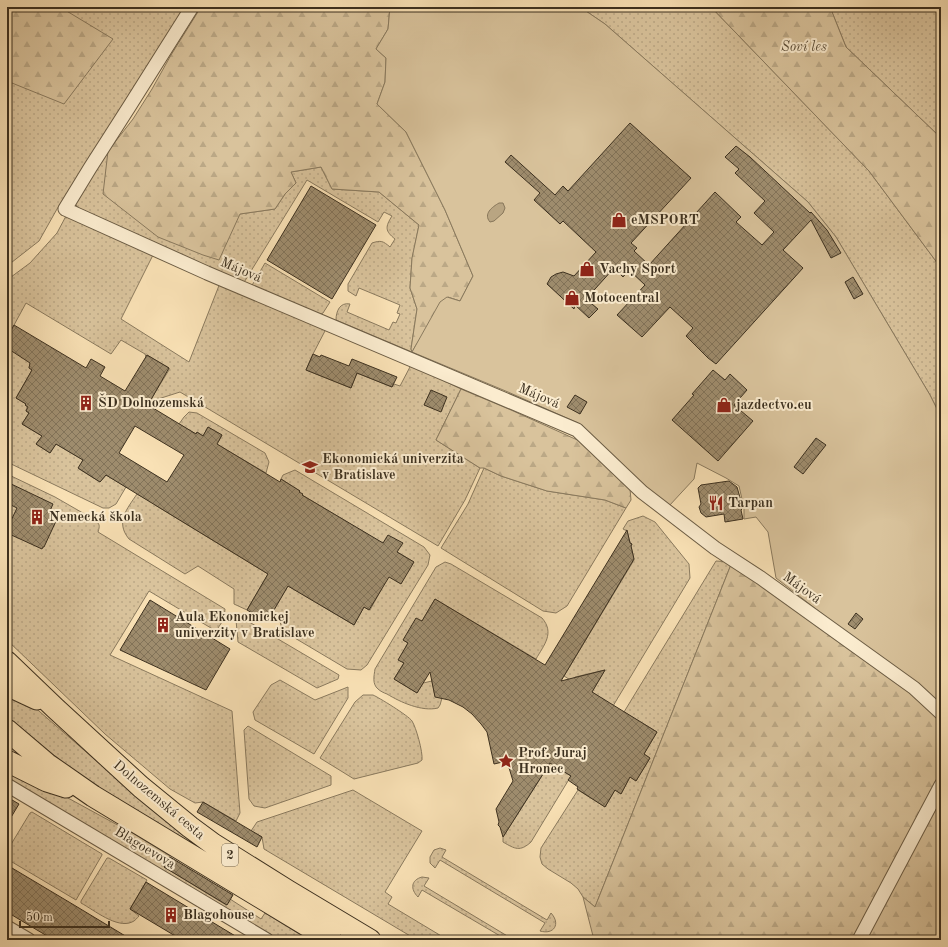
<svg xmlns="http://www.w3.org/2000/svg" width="948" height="947" font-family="'Old Standard TT',serif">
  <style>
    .grass { fill: url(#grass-dots); stroke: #8a7a5e }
    .forest { fill: url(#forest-firs); stroke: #8a7a5e }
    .park { fill: #d9c39c; stroke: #8a7a5e }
    .water { fill: #b9a582; stroke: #87765a }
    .building { fill: url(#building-cross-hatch); stroke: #3c301f; fill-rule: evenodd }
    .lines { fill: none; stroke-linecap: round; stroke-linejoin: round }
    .street-casing { stroke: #6b5c44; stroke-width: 15 }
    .primary-casing { stroke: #3c301f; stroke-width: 23 }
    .street { stroke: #fbeccf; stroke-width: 13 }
    .primary { stroke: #f9e1b5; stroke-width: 21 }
    .labels { text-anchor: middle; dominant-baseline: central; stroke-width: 4; stroke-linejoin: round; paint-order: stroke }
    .shield { fill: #fbeccf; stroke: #756854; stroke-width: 1 }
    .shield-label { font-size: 13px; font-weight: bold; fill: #3c301f }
    .park-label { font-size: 14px; font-style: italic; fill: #5b4d38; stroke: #fbeccf }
    .poi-label { font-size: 14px; font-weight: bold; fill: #3c301f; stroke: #fbeccf; text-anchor: start }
    .street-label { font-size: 14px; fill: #3c301f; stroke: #fbeccf }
  </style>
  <defs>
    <pattern id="grass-dots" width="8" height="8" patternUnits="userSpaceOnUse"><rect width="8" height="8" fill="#d9c39c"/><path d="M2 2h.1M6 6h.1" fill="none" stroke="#bba886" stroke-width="1.8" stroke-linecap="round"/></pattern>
    <pattern id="forest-firs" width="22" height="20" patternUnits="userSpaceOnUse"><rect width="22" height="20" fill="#d9c39c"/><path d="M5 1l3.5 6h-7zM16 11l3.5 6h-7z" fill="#bba886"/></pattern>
    <pattern id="building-cross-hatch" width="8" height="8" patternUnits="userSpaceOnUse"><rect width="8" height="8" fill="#9e8c6d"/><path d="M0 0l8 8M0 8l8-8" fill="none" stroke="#827359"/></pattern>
  </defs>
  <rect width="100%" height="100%" fill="#f9e1b5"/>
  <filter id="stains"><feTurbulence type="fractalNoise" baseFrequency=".005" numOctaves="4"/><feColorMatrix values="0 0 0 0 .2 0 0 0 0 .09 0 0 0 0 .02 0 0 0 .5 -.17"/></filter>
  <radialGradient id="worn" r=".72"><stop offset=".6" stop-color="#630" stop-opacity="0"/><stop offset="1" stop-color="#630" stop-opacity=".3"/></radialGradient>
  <path class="grass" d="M35 7H186L57 209 39 241 7 266V44Z
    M580 7H711L869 171 941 268V417L930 395 836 237 808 202 605 24Z
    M830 7H941V138L846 47Z
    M108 151 240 214 275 209 285 194 296 183 291 172 321 167 332 189 379 192 419 225 412 259 410 288 417 309 411 349 412 352 336 320C336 311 340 302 350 304L347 312 389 330 393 322 396 323 400 314 397 313 400 305 359 288 356 296 348 291V284L372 243C381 240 383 241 390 247L395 239C385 231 385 227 392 216L384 212 378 222 307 180 243 284 79 209 74 202Z
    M66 216 154 253 121 319 189 362 220 283 326 329 313 354 306 370 351 388 357 373 392 387 394 384 400 386 411 365 461 389 436 440 480 468 465 500 438 546 180 392 155 400 151 399 169 370V368L147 355 146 357 145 354 121 340 111 354 26 303 7 338V280L30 263 57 233Z
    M265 263 330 302 323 313 319 315 251 287Z
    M7 348 29 361 30 363 29 368 32 370 16 398 26 404 27 408 26 411 29 413 22 424 45 438 50 445 40 439 36 444 50 453 56 444 83 460 79 469 100 482 106 475 126 487 116 504 109 508H103L7 462Z
    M189 412 197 413 265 453 269 462 266 473 206 438 219 441 222 435 208 427 203 436 197 432 196 434 179 424 184 417Z
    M484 468 501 476 547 491 605 500 626 508 567 606 556 613 543 611 441 548 468 504Z
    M295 470 424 547 430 555 428 565 367 665 361 670 347 669 283 631 279 619 270 615 288 586 354 625 364 607 370 610 381 590 377 587 384 574 414 562 302 495 297 496 300 491 281 479 283 475Z
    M7 474 55 497 95 520C100 525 100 525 98 532L225 609 224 619 216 631 149 591 110 655 232 711 240 813 236 821 203 802 195 803 170 789 105 734 7 640Z
    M137 494 155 504V505L268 574 247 610 234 604V589L198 566 185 574 129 539C115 522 127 509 137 494Z
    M643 516 655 522 689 564 690 578 613 706 592 692 605 670 575 677 572 681 564 676 634 560 631 546 632 544 630 543 627 531 623 529 628 521Z
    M716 561 732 562 595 907 583 897 578 889 571 883 548 869 542 864 540 857 541 848 578 790 605 807 615 790 621 794 630 777 636 781 650 758 644 754 657 732 624 712Z
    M445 562 451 564 542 618C555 633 544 645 536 659L435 599 419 626 403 640 408 643 399 660 404 663 394 679 417 693 423 683 432 681 435 696 442 698 440 705 438 708C422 712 400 702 387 694 384 693 380 691 378 689 372 684 374 676 375 669L436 567Z
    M239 616 339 675 338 679 317 688 238 642 236 620Z
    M280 680 315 700 348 687V698L314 754 255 720 253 712 271 685Z
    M7 691 24 698 108 771 202 849 103 793 61 761 7 716Z
    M363 695C366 695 370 695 373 695 378 697 409 716 412 721 416 727 423 752 422 760L418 763 354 779 320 758 355 702Z
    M248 726 331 776V785L265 808 254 806 249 799 244 730Z
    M552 760 562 766 561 770 571 776 531 842C520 852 515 849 503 842V837Z
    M7 765 24 774 134 834 170 856 164 867 226 905 230 899 261 919 265 913 309 940H296L291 937 289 940H278L7 778Z
    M353 790 422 831 385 892 392 897 388 904 448 940H417L264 849 262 837 251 831 257 822Z
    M32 812 102 854V855L76 900 7 859V851L30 813Z
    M440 848 446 850 442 857 547 920 551 913C561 924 554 935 540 931L545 923 440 860 435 868 430 863V857L434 850Z
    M107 858H109L147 880 130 909 139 916C137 918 135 921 132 922 117 929 94 910 81 903V901Z
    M422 877 429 878 424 886 514 940H507L422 890 418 897C410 889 411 880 422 877Z"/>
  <path class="forest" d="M7 7H60L113 39 64 104 7 81Z
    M201 7H390L388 29 376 49 386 58 385 82 377 104 406 132 445 210 473 276 460 301 448 297 416 345 412 352 411 349 417 309 410 288 412 258 419 225 379 192 332 189 321 167 291 172 296 183 285 194 275 209 240 214 219 260 203 255 158 237 103 194 108 151 133 119 152 89 171 55Z
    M711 7H830L846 47 941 138V268L869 171Z
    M461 389 511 410 584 443 630 489 631 500 626 508 605 500 547 491 501 476 484 468H480L436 440Z
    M732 562 941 711V940H596L593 936 583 897 595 907Z"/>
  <path class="park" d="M390 7H580L605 24 808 202 836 237 930 395 941 417V706L776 578 768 532 756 517 744 519V508L739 486 726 478 697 463 694 479 669 506 626 471 578 423 508 392 412 352 440 302 447 297 460 301 473 276 445 210 406 132 377 104 385 82 386 58 376 49 388 29Z"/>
  <path class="water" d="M499 203H503L505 208 503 213 494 221 490 222C483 214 492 207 499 203Z"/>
  <path class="building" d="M630 123 691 178 631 243 637 248 634 251 649 265 715 192 741 217 736 222 762 245 774 232 754 213 765 201 735 173 739 169 725 157 736 146 750 157 810 213 811 212 827 230 841 253 831 258 811 220 783 250 803 268 716 364 708 358 686 336 693 328 670 307 642 337 617 315 645 285 629 270 623 277 614 268 586 299 598 309 589 318 575 305 574 309 547 284 551 277 556 274 563 272 574 276 596 252 563 221 560 224 534 200 540 193 505 162 511 155 555 195 563 186 568 191Z
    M311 186 376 225 332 299 267 260Z
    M853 277 863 294 854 299 845 282Z
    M14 325 86 368 91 359 105 367 100 376 125 391 147 355 169 368 148 405 196 434 197 432 203 436 208 427 222 435 217 444 280 482 281 479 300 491 299 492 303 494 302 495 383 543 388 535 403 543 397 552 414 562 401 584 389 577 369 610 364 607 354 625 288 586 267 622 247 610 268 574 106 475 100 482 78 468 83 460 56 444 50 453 36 444 42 436 22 424 29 413 26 411 28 407 25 405 26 404 16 398 32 370 29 368 30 363 7 348V338ZM135 426 184 455 167 482 119 453Z
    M313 354 320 357 321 355 349 366 352 359 397 377 392 387 357 373 351 388 306 370Z
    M713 370 725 380 730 374 747 390 734 405 753 421 718 461 672 420 694 395 692 394Z
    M431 390 447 397 441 412 424 405Z
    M575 395 587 402 580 414 567 407Z
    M816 438 826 445 803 474 794 467Z
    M729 481 737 487 743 508 741 510 743 519 725 522 724 514 706 517 701 513 699 507 701 504 698 488 701 485Z
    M7 482 53 504 49 513 51 514 50 516 57 519 44 547H43L42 549 7 533V529L17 508 7 503Z
    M627 530 630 543 632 544 631 546 634 559 561 681 605 670 592 692 657 732 644 754 650 758 636 781 630 777 621 794 615 790 605 807 577 789 578 787 568 780 571 776 550 763 503 837 500 827 498 825 499 822 496 809 513 781 507 761 494 764 487 732 481 724 472 714 463 707 449 700 435 697 430 672 417 693 394 679 404 663 398 660 408 643 403 640 416 618 422 621 435 599 545 665Z
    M150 600 230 649 206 690 120 650Z
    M856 613 863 619 855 629 848 624Z
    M7 797 19 804 7 824Z
    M203 802 262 837 257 847 197 812Z
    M170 857 233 895 227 905 164 867Z
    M7 865 74 905 132 940H54L37 930 7 912Z
    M146 882 222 928 242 940H182L130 909Z"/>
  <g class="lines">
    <defs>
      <path id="street" d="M192 7 129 107 90 168 65 209 207 273 577 430 642 492 715 548 761 578 914 688 941 713
        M7 785 267 940
        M7 927 29 940
        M859 940 941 785"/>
      <path id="primary" d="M7 662 55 708 141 787 190 827 213 844 288 891 370 940
        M7 685 37 699
        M7 730 47 764 93 796 331 940
        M7 761 47 781 66 787"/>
    </defs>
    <use href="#street" class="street-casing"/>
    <use href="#primary" class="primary-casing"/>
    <use href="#street" class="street"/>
    <use href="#primary" class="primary"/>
  </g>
  <defs>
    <symbol id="shop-bare" viewBox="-9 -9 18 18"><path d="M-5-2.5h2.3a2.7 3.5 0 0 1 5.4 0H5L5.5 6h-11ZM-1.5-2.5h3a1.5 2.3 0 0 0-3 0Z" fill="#8f2418" stroke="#fbeccf" stroke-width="2.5" paint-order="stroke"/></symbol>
    <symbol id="building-bare" viewBox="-9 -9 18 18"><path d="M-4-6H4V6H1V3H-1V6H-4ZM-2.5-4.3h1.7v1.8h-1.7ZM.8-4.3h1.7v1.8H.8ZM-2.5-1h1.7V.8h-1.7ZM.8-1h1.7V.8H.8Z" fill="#8f2418" stroke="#fbeccf" stroke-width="2.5" paint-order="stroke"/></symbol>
    <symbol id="university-bare" viewBox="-9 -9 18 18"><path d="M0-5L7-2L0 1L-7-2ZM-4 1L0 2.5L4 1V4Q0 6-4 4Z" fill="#8f2418" stroke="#fbeccf" stroke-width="2.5" paint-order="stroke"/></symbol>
    <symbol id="restaurant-bare" viewBox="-9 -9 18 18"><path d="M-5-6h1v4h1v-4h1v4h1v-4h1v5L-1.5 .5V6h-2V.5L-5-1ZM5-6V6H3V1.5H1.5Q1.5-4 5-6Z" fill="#8f2418" stroke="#fbeccf" stroke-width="2.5" paint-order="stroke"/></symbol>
    <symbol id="sight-bare" viewBox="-9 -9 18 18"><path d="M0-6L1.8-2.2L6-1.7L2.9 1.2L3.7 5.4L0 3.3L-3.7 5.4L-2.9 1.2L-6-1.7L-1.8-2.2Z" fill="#8f2418" stroke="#fbeccf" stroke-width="2.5" paint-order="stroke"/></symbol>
  </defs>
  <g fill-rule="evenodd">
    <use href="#shop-bare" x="608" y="209" width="22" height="22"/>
    <use href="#shop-bare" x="576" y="258" width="22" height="22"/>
    <use href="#shop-bare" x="561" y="287" width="22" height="22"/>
    <use href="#building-bare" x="75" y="392" width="22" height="22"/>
    <use href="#shop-bare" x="713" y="394" width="22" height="22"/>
    <use href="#university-bare" x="299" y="456" width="22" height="22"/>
    <use href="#restaurant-bare" x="705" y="492" width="22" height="22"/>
    <use href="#building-bare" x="26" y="506" width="22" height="22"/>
    <use href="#building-bare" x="152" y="614" width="22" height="22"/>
    <use href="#sight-bare" x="495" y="750" width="22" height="22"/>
    <use href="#building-bare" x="160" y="904" width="22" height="22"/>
  </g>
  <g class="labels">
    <rect class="shield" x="222" y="844" width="16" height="22" rx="3"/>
    <g class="shield-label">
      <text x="230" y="855">2</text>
    </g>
    <g class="park-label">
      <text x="804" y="47">Soví les</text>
    </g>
    <g class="poi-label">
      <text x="631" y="220">eMSPORT</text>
      <text x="599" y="269">Vachy Sport</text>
      <text x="584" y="298">Motocentral</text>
      <text x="98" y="403">ŠD Dolnozemská</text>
      <text x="736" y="405">jazdectvo.eu</text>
      <text x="322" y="459">Ekonomická univerzita<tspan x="322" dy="16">v Bratislave</tspan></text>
      <text x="728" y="503">Tarpan</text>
      <text x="49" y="517">Nemecká škola</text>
      <text x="175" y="617">Aula Ekonomickej<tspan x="175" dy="16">univerzity v Bratislave</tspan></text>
      <text x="518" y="753">Prof. Juraj<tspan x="518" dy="16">Hronec</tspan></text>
      <text x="183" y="915">Blagohouse</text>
    </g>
    <g class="street-label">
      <text transform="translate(241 270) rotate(23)">Májová</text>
      <text transform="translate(539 396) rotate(23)">Májová</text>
      <text transform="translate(802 588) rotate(36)">Májová</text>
      <text transform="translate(159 800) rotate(40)">Dolnozemská cesta</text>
      <text transform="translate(145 848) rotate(31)">Blagoevova</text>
    </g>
  </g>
  <rect width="948" height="947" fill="none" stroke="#f9e1b5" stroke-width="24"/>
  <rect x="8" y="8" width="932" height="931" fill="none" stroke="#3c301f" stroke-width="2"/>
  <rect x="12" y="12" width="924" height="923" fill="none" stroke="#3c301f"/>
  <path d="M20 921v6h89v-6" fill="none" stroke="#3c301f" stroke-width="2"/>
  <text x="26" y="921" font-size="12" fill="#3c301f" stroke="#fbeccf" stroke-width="3" paint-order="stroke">50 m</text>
  <rect width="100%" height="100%" filter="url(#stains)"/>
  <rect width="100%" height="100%" fill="url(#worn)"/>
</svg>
